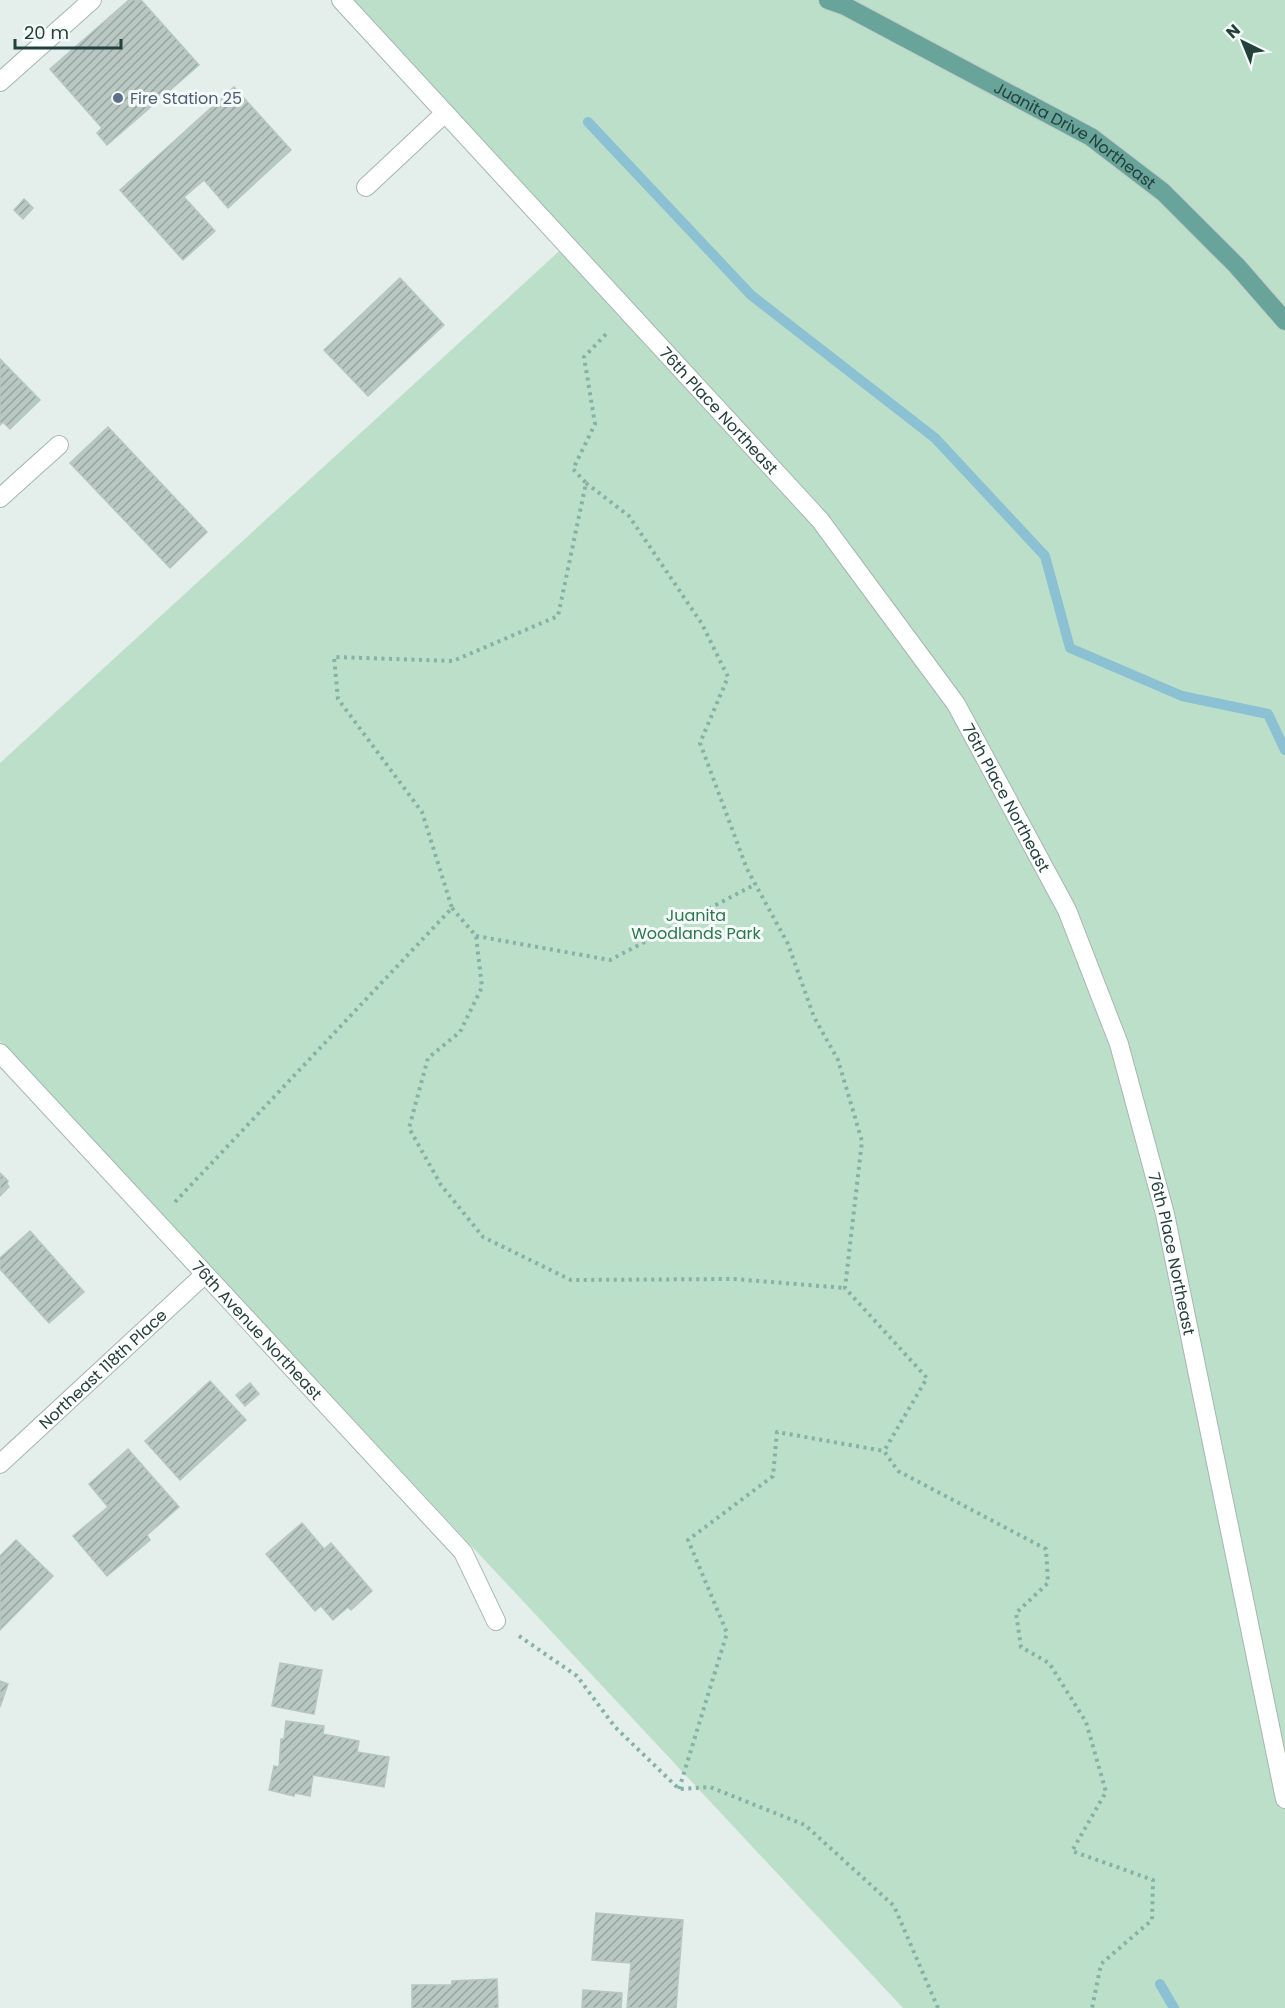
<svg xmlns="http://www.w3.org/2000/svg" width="1285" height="2008" font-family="Poppins,sans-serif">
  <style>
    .green { fill: #bcdfc9 }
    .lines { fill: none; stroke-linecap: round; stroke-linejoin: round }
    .stream { stroke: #8bc1d3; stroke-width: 10 }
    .building { fill: url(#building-hatch); stroke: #b6c7c2; stroke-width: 1.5 }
    .minor-casing { stroke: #a6b6b2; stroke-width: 20 }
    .major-casing { stroke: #c1cac8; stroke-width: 20 }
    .path { stroke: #84b2a7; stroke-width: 4; stroke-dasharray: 3 4.5; stroke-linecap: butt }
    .minor { stroke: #fff; stroke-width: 18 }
    .major { stroke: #68a49a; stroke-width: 18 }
    .service-dot { fill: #5c6f8a; stroke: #f4faf8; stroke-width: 2 }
    .labels { text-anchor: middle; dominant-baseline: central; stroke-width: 6; stroke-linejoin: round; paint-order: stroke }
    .service-label { font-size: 16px; fill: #4e5e75; stroke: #f4faf8; text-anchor: start }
    .street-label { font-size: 16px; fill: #23403a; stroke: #f4faf8 }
    .park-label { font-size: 16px; fill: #2c7750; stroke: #f4faf8 }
  </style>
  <defs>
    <pattern id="building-hatch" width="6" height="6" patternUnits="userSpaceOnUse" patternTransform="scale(1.5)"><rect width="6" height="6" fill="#b9c8c3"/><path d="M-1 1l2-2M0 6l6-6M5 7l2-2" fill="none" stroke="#96a49f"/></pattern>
  </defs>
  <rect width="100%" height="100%" fill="#e4eeea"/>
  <path class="green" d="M341 0H1285V2008H903L0 1041V763L567 244Z"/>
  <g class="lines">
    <path class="stream" d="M588 122 751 295 935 438 1045 556 1070 648 1182 696 1268 714 1285 750
      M1160 1984 1174 2008"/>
  </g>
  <path class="building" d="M129 0H141L199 65 107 145 97 133 102 128 50 69Z
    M234 87 291 150 228 208 204 180 184 197 215 231 183 260 120 190Z
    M24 199 33 208 23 219 14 210Z
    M400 278 444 325 368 396 324 350Z
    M0 359 40 400 10 429 3 422 0 425Z
    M108 427 207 532 170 568 70 463Z
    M0 1173 8 1181 7 1184 9 1187 0 1196Z
    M30 1231 84 1292 49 1323 0 1269V1258Z
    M210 1381 246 1420 180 1480 145 1441Z
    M250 1383 259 1394 245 1406 236 1395Z
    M128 1449 179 1507 147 1535 150 1540 107 1576 73 1536 108 1507 89 1484Z
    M302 1523 324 1549 331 1543 372 1591 351 1610 348 1607 333 1620 321 1606 315 1611 266 1554Z
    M16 1540 53 1576 0 1630V1556Z
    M280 1663 322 1670 314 1714 272 1706Z
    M0 1681 8 1684 0 1707Z
    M286 1721 324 1726 323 1734 359 1741 357 1752 389 1757 384 1787 313 1775 310 1796 295 1793 294 1796 269 1790 274 1766 279 1767 281 1739H284Z
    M596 1913 683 1920 676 2008H627L631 1963 592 1960Z
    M497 1979 498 2008H412V1985H452V1981Z
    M583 1990 622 1993 621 2008H582Z"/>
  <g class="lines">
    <defs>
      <g id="minor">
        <path id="s1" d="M341 0 820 520 956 704 1067 910 1119 1044 1165 1214 1285 1799"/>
        <path d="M0 82 92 0"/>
        <path d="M366 187 445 113"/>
        <path d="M0 498 59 445"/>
        <path id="s2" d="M0 1053 463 1552 496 1621"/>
        <path id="s3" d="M0 1464 204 1275"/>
      </g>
      <g id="major">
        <path id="s4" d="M828 0 845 6 1091 137 1163 192 1237 266 1285 321"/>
      </g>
    </defs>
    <use href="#minor" class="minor-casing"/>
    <use href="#major" class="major-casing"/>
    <path class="path" d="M586 483 629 516 702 624 728 677 700 743 747 869 788 944 814 1017 838 1060 862 1141 845 1288 927 1378 884 1451 898 1471 1046 1549 1048 1583 1016 1613 1021 1647 1049 1663 1086 1722 1106 1792 1072 1851 1153 1880 1152 1920 1101 1964 1092 2008
      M452 908 476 936 482 987 460 1032 428 1058 409 1128 441 1185 483 1237 571 1280 734 1279 845 1288
      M476 936 610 960 756 884
      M175 1202 452 908 422 812 338 699 334 657 453 661 558 616 586 483 573 469 595 424 584 357 608 332
      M519 1636 577 1676 615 1727 679 1789 710 1787 805 1825 894 1906 938 2008
      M679 1789 727 1633 688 1540 773 1476 777 1432 884 1451"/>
    <use href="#minor" class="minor"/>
    <use href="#major" class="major"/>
  </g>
  <circle class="service-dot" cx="118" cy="98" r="6"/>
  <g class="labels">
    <g class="service-label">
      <text x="130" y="98">Fire Station 25</text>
    </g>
    <g class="street-label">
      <text stroke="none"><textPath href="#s4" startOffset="282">Juanita Drive Northeast</textPath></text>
      <text stroke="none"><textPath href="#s1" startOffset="558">76th Place Northeast</textPath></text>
      <text stroke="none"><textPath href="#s1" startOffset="1042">76th Place Northeast</textPath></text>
      <text stroke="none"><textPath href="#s1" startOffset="1530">76th Place Northeast</textPath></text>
      <text stroke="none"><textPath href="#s2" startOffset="378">76th Avenue Northeast</textPath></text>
      <text stroke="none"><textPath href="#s3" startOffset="140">Northeast 118th Place</textPath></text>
    </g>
    <g class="park-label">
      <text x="696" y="915">Juanita<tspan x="696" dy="18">Woodlands Park</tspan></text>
    </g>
  </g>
  <g transform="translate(1243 42) rotate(317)" stroke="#f4faf8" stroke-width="4.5" paint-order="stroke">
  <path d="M0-4.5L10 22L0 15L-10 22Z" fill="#23403a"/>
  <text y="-9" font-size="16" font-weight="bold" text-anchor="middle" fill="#23403a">N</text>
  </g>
  <path d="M15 39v9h106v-9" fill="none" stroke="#23403a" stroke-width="3"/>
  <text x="24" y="39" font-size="18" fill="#23403a" stroke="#f4faf8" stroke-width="4.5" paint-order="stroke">20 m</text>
</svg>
